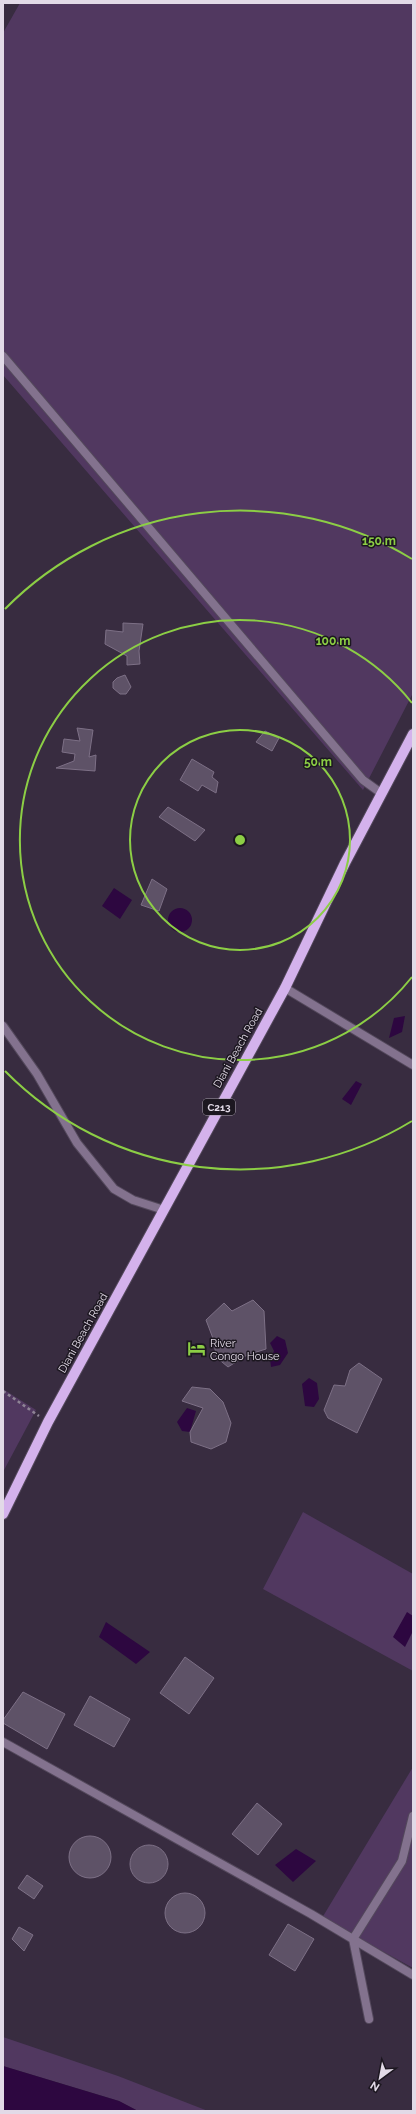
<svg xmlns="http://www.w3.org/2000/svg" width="416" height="2114" font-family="Raleway,sans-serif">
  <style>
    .green { fill: #513860 }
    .water { fill: #2d0740 }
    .building { fill: #5e5267; stroke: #7d7086 }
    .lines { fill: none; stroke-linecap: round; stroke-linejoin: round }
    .lane-casing { stroke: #53485b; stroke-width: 10 }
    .street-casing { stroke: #53485b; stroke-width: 10 }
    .primary-casing { stroke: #53485b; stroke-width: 12 }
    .path { stroke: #8e8495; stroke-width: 2.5; stroke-dasharray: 3 3; stroke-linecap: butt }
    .lane { stroke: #83728e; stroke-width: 8 }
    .street { stroke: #83728e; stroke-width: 8 }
    .primary { stroke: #d4b2ec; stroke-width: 10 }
    .ring { fill: none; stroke: #8cce45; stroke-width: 2 }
    .labels { text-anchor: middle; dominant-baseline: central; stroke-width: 3; stroke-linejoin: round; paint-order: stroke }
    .shield { fill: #1c1720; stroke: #a7a0ab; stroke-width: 1 }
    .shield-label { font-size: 10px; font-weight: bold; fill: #e2dae7 }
    .street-label { font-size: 11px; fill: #e2dae7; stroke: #1c1720 }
    .poi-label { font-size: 11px; fill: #e2dae7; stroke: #1c1720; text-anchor: start }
    .centre { fill: #8cce45; stroke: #1c1720; stroke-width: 2 }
    .ring-label { font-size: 12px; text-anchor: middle; font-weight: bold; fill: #8cce45; stroke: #1c1720; stroke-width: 3; stroke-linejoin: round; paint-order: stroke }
  </style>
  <rect width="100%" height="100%" fill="#382c40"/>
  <path class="green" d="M20 3H413V693L363 790 3 375V33Z
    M3 1389 36 1410 3 1472Z
    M303 1512 413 1574V1671L263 1589Z
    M413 1767V1968L322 1918Z
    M3 2037 118 2076 208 2111H138L119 2101 3 2066Z"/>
  <path class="water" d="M114 888 132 900 120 919 102 906Z
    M168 920a12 12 0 1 1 24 0a12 12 0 1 1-24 0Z
    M405 1016 402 1032 389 1038 394 1018Z
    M356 1081 362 1084 351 1105 342 1099Z
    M277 1336 285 1340 288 1353 280 1365 271 1367 270 1359 274 1351 270 1343Z
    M309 1378 317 1383 319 1399 314 1407 305 1406 302 1384Z
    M187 1408 196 1411 190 1432 182 1431 177 1422Z
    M407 1612 413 1616V1631L405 1647 393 1637Z
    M106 1622 150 1652 136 1664 99 1637Z
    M296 1849 316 1861 293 1882 275 1865Z
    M3 2066 119 2101 138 2111H3Z"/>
  <path class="building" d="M123 623 143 624 139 651 140 664 127 665V656L105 644 106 630 123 632Z
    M125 675 131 687 126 694H120L113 688V682L117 678Z
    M77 728 93 730 89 757 96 755 95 771 56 768 74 761 75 754 62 752 64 739 80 741Z
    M265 731 279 738 272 751 256 742Z
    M192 759 214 772 212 777 218 782 216 793 202 785 198 791 180 780Z
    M168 807 205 830 195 841 159 817Z
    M152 879 167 889 159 911 141 905Z
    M253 1300 264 1311 266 1349 247 1355 228 1367 216 1357 214 1341 206 1320 224 1303 232 1311Z
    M359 1363 382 1379 357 1433 328 1418 324 1410 334 1385 345 1386 350 1370Z
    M192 1387 210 1389 223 1402 231 1423 226 1442 211 1449 191 1442 190 1432 203 1408 182 1401Z
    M185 1657 214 1678 189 1714 160 1693Z
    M23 1692 65 1714 47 1749 3 1723V1720Z
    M90 1696 130 1719 114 1747 74 1725Z
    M257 1803 282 1824 258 1855 232 1834Z
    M69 1857a21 21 0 1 1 42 0a21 21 0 1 1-42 0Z
    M130 1864a19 19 0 1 1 38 0a19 19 0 1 1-38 0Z
    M27 1875 43 1886 34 1899 18 1888Z
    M165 1913a20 20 0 1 1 40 0a20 20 0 1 1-40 0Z
    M288 1924 314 1939 295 1971 269 1955Z
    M19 1927 33 1935 24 1951 12 1939Z"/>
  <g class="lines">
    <defs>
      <path id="lane" d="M3 356 363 780 381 793
        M285 988 413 1065
        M3 1026 37 1074 77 1143 114 1189 133 1200 164 1210"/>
      <path id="street" d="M3 1742 311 1914 413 1975
        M369 2019 353 1939 402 1861 413 1816"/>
      <path id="primary" d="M3 1514 48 1422 285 988 345 863 413 734"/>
    </defs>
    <use href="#lane" class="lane-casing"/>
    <use href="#street" class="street-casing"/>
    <use href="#primary" class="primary-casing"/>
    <path class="path" d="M3 1391 39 1416"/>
    <use href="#lane" class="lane"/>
    <use href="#street" class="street"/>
    <use href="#primary" class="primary"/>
  </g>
  <g class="ring">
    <circle cx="240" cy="840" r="110"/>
    <path d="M412 977A220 220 0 1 1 412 703"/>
    <path d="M412 1121A330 330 0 0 1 5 1071M5 609A330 330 0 0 1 412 559"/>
  </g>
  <defs>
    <symbol id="hotel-bare" viewBox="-9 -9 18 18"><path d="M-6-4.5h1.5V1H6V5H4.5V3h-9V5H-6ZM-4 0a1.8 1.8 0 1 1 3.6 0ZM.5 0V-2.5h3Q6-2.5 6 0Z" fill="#8cce45" stroke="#1c1720" stroke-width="2.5" paint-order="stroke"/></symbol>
  </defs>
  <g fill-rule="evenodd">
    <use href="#hotel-bare" x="184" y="1336" width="25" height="25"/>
  </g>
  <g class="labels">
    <rect class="shield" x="203" y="1099" width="32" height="16" rx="3"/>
    <g class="shield-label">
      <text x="219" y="1107">C213</text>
    </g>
    <g class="street-label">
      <text transform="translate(238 1048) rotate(-61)">Diani Beach Road</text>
      <text transform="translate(83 1333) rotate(-61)">Diani Beach Road</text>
    </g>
    <g class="poi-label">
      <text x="210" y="1343">River<tspan x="210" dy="13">Congo House</tspan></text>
    </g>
  </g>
  <circle cx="240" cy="840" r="6" class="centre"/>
  <g class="ring-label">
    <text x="379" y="545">150 m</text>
    <text x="333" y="645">100 m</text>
    <text x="318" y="766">50 m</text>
  </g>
  <rect width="416" height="2114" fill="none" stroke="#e2dae7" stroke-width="8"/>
  <g transform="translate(380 2078) rotate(212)" stroke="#1c1720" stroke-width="3" paint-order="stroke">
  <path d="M0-3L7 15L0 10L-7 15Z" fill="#e2dae7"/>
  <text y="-6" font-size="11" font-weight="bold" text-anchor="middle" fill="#e2dae7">N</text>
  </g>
</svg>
